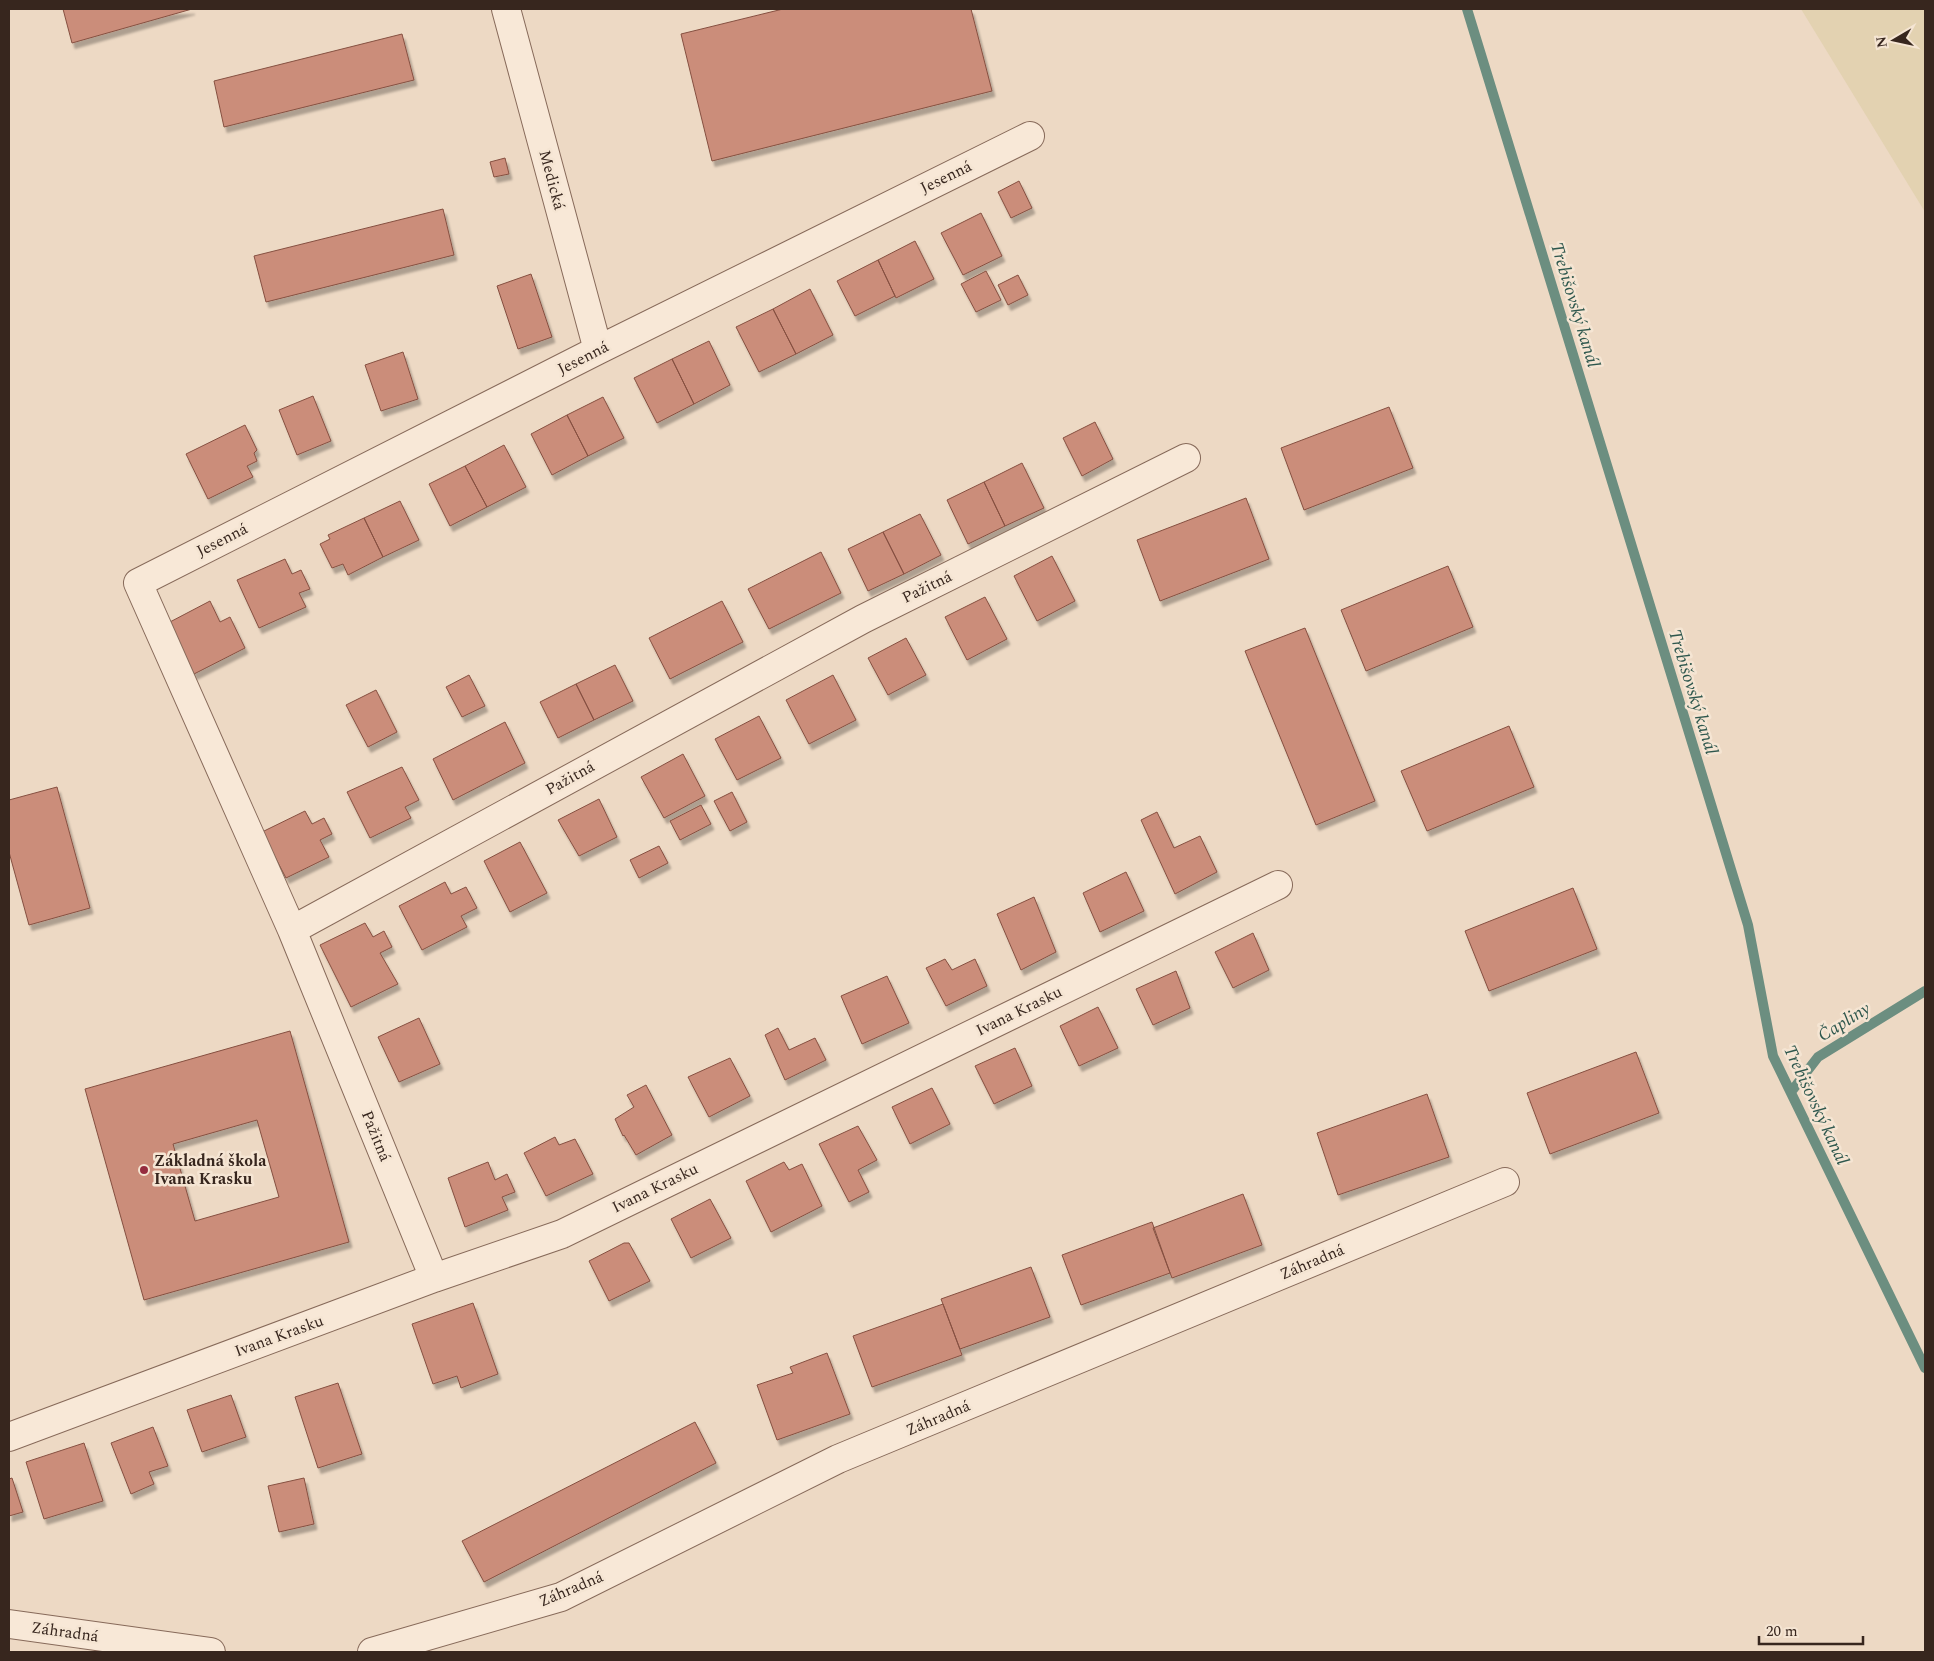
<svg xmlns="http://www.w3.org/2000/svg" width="1934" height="1661" font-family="Spectral,serif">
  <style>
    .farmland { fill: #e3d2b1 }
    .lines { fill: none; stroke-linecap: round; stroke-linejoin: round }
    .stream { stroke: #6c8e80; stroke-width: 10 }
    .building { fill: #cb8d7a; stroke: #865041; fill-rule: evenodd; filter: url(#shadow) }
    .minor-casing { stroke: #876a5a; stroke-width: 30 }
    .minor { stroke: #f8e8d7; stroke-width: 28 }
    .poi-dot { fill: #952c3f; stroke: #f5e5d3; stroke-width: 2 }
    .labels { text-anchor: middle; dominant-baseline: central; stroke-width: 5; stroke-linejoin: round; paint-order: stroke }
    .street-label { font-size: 16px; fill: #37261e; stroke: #f5e5d3 }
    .poi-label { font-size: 16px; font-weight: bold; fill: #37261e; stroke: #f5e5d3; text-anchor: start }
    .water-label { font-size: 18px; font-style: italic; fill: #2e574d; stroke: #f5e5d3 }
  </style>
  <defs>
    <filter id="shadow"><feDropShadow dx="3" dy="5.5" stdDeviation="1" flood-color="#0004"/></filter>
  </defs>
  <rect width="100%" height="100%" fill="#edd9c4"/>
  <path class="farmland" d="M1801 9H1925V212Z"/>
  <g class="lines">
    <path class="stream" d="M1467 9 1748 925 1773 1056 1925 1368
      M1791 1092 1818 1057 1925 991"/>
  </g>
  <path class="building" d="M63 9H192L72 43Z
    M783 9H971L992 91 712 161 681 34Z
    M402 34 414 80 224 127 214 81Z
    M505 158 509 174 494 177 490 162Z
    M1019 181 1032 208 1011 218 998 192Z
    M443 209 454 255 266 302 254 256Z
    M981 213 1002 256 963 275 941 233Z
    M915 241 934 279 896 298 878 260Z
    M878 260 895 296 855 316 837 281Z
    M986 271 1001 300 976 312 961 284Z
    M531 274 552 337 518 349 497 286Z
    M1018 275 1028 295 1008 305 998 285Z
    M810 289 833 335 796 354 773 309Z
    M773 309 796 354 759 372 736 327Z
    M709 341 730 385 694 404 672 359Z
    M403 352 418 399 381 411 365 365Z
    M672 359 694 404 657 423 634 378Z
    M313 396 331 441 297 455 279 410Z
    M603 397 624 438 588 456 567 415Z
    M1389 407 1413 468 1304 510 1281 448Z
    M567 415 588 456 552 475 531 434Z
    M1095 422 1113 459 1082 476 1063 438Z
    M245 425 257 450 254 453 257 461 247 466 253 477 208 499 186 454Z
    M504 445 526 487 487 507 465 466Z
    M1022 463 1044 508 1005 526 984 482Z
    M465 466 487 507 450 526 429 484Z
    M984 482 1005 526 968 544 947 500Z
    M1246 498 1269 559 1160 601 1137 540Z
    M400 501 419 540 383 557 364 518Z
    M920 514 941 555 904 574 883 532Z
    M364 518 383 557 348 575 343 564 332 568 320 544 330 539 328 535Z
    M883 532 904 574 868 591 848 549Z
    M821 552 841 593 769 629 748 589Z
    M1052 556 1075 601 1037 621 1014 576Z
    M285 559 292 574 301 570 310 589 299 593 306 607 259 628 237 580Z
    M1448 566 1473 627 1366 671 1341 610Z
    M985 597 1007 639 967 660 945 617Z
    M210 601 220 622 230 617 245 648 194 674 168 623Z
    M722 601 743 642 670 679 649 638Z
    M1305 628 1375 801 1316 825 1245 651Z
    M906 638 926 675 888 695 868 658Z
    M615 665 633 701 594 720 576 684Z
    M469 675 485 706 462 717 446 687Z
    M833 675 856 720 809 744 786 700Z
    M576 684 594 720 558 738 540 702Z
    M376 690 397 732 368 747 346 705Z
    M759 716 781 758 737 780 715 739Z
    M505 722 525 763 453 800 433 759Z
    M1509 726 1534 787 1427 831 1401 771Z
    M683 754 705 796 664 818 641 777Z
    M402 767 419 800 405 807 411 818 370 838 347 792Z
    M57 787 90 908 29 925 9 852V800Z
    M732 792 747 822 730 831 714 801Z
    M599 799 617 837 579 856 558 820Z
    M701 805 711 824 680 840 670 821Z
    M305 811 312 824 324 818 332 834 320 840 329 857 286 878 262 832Z
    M1157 812 1174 848 1200 836 1217 872 1175 894 1141 820Z
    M520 842 547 893 510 912 484 861Z
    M659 846 668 863 639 878 630 860Z
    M1126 872 1144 911 1100 932 1083 893Z
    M445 882 451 894 466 887 477 908 461 916 467 927 422 950 399 906Z
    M1573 888 1597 949 1489 991 1465 931Z
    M1034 897 1056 952 1021 970 997 914Z
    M365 923 373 937 384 931 392 947 380 953 398 984 351 1007 320 945Z
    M1253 933 1269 970 1233 988 1215 952Z
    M945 959 952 970 975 959 987 986 946 1006 926 968Z
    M1176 971 1190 1008 1153 1025 1136 989Z
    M887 976 909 1023 862 1044 841 996Z
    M1098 1007 1118 1048 1079 1066 1060 1026Z
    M419 1018 440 1064 399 1082 378 1037Z
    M778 1028 789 1050 815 1038 826 1060 785 1080 765 1035Z
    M290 1031 349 1242 144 1300 85 1089ZM257 1120 279 1197 195 1221 173 1144Z
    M1015 1048 1032 1086 994 1104 975 1066Z
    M1636 1052 1659 1113 1550 1154 1527 1093Z
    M730 1058 750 1096 709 1117 688 1077Z
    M646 1085 672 1135 636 1155 624 1135 623 1136 615 1119 634 1107 627 1095Z
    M932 1088 950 1124 910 1144 892 1107Z
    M1427 1094 1449 1157 1338 1195 1317 1133Z
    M858 1126 877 1160 858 1170 869 1192 849 1202 819 1144Z
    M555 1137 559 1145 575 1139 593 1174 546 1196 524 1153Z
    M488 1162 495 1180 507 1174 515 1192 502 1197 508 1210 465 1227 448 1178Z
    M784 1162 789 1170 802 1164 822 1206 771 1232 746 1181Z
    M1243 1194 1262 1245 1172 1278 1153 1228Z
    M710 1199 731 1238 691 1258 671 1219Z
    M1152 1222 1170 1273 1081 1305 1062 1255Z
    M624 1243H629L650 1281 609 1301 589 1261Z
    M1031 1267 1050 1317 960 1349 941 1299Z
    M473 1303 498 1374 461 1388 457 1376 433 1384 412 1324Z
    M943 1304 962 1355 872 1387 853 1336Z
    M827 1353 850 1414 777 1440 757 1385 793 1373 790 1367Z
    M338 1383 362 1454 318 1468 295 1397Z
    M231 1395 246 1437 202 1452 187 1410Z
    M695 1422 716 1463 484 1582 462 1541Z
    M153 1427 168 1466 149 1472 154 1484 131 1494 111 1443Z
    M84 1443 103 1501 44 1519 26 1462Z
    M12 1478 23 1512 9 1516V1479Z
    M304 1478 314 1524 279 1532 268 1486Z"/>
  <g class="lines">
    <defs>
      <path id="minor" d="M506 9 598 350
        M292 930 138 583 598 350 1030 136
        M434 1278 292 930 863 619 1186 458
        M9 1437 434 1278 562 1234 1278 885
        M9 1624 211 1652
        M372 1652 561 1597 838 1459 1505 1182"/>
    </defs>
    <use href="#minor" class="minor-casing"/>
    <use href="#minor" class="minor"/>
  </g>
  <circle class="poi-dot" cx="144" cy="1170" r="5"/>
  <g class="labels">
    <g class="street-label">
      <text transform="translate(946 177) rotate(-26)">Jesenná</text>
      <text transform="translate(552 180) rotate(75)">Medická</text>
      <text transform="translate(583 358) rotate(-27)">Jesenná</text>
      <text transform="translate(222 540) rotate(-27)">Jesenná</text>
      <text transform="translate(927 587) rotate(-26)">Pažitná</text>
      <text transform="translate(570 778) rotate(-29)">Pažitná</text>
      <text transform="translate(1019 1011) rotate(-26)">Ivana Krasku</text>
      <text transform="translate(376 1136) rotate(68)">Pažitná</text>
      <text transform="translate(655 1188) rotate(-26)">Ivana Krasku</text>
      <text transform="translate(1312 1262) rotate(-23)">Záhradná</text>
      <text transform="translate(279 1336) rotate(-20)">Ivana Krasku</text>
      <text transform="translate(938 1418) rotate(-23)">Záhradná</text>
      <text transform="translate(571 1589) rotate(-23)">Záhradná</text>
      <text transform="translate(65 1632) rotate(8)">Záhradná</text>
    </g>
    <g class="poi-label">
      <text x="154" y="1161">Základná škola<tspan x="154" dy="18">Ivana Krasku</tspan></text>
    </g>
    <g class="water-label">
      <text transform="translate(1575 305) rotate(73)">Trebišovský kanál</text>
      <text transform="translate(1693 692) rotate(73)">Trebišovský kanál</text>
      <text transform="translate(1844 1022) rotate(-32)">Čapliny</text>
      <text transform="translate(1816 1105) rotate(65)">Trebišovský kanál</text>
    </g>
  </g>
  <rect width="1934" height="1661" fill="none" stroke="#37261e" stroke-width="20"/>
  <g transform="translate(1894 40) rotate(261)" stroke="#f5e5d3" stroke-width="4" paint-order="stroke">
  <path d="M0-4L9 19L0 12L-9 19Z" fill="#37261e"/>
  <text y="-8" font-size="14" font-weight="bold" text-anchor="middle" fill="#37261e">N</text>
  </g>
  <path d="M1759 1636v8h104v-8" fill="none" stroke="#37261e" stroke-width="2.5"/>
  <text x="1766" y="1636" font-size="15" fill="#37261e" stroke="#f5e5d3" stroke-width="4" paint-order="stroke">20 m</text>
</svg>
